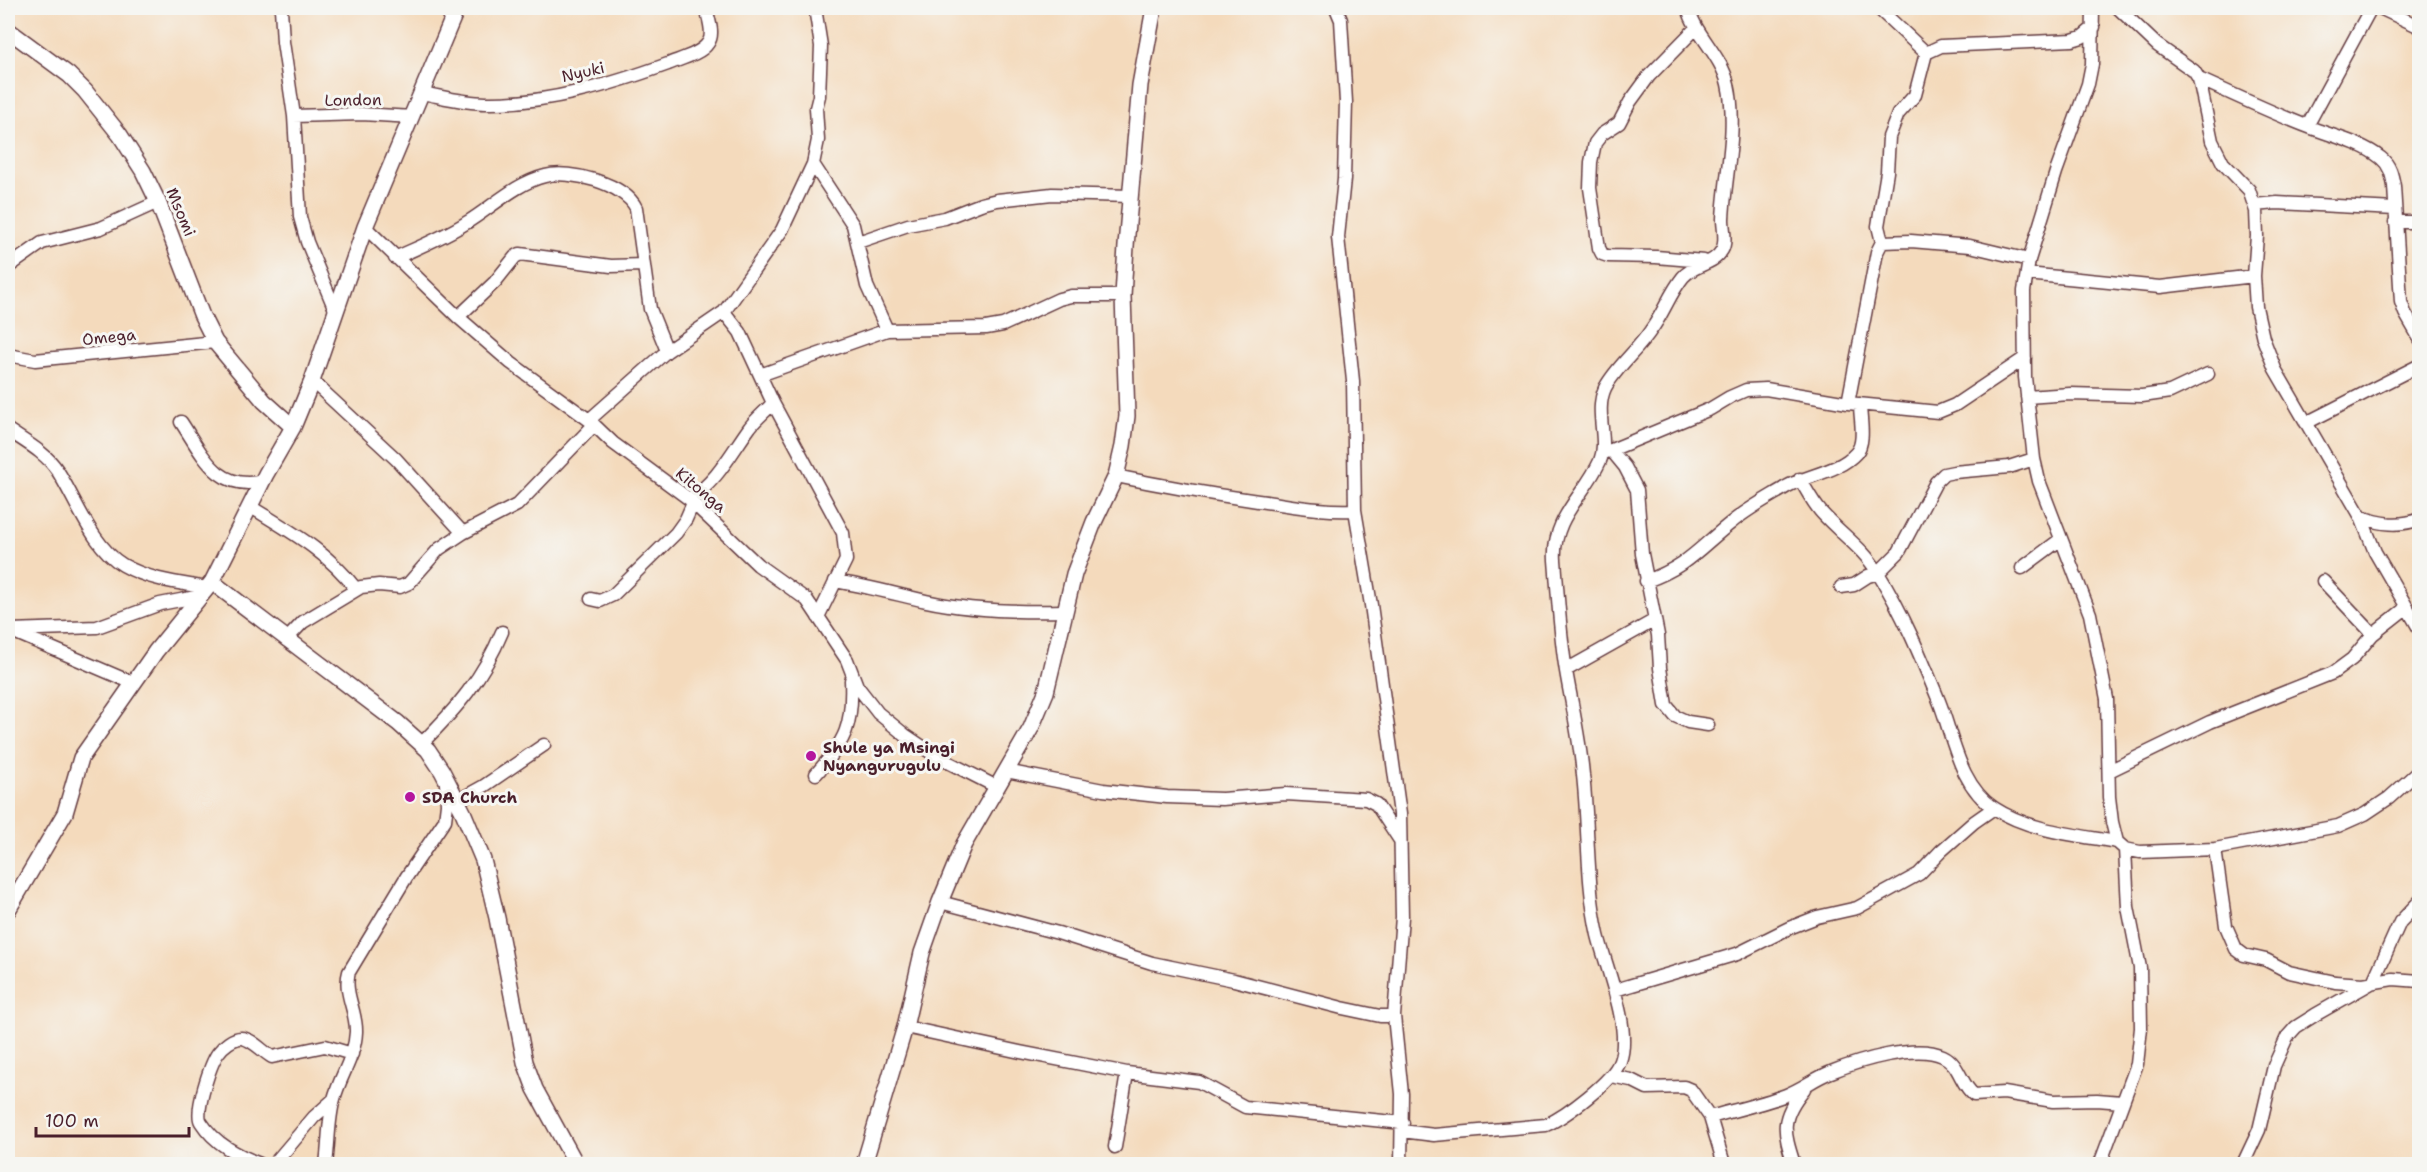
<svg xmlns="http://www.w3.org/2000/svg" width="2427" height="1172" font-family="'Shantell Sans',sans-serif">
  <style>
    .lines { fill: none; stroke-linecap: round; stroke-linejoin: round }
    .minor-casing { stroke: #643b41; stroke-width: 15 }
    .tertiary-casing { stroke: #643b41; stroke-width: 18 }
    .minor { stroke: #fff; stroke-width: 12 }
    .tertiary { stroke: #fff; stroke-width: 15 }
    .poi-dot { fill: #b5179e; stroke: #f6f6f2; stroke-width: 2 }
    .labels { text-anchor: middle; dominant-baseline: central; stroke-width: 6; stroke-linejoin: round; paint-order: stroke }
    .street-label { font-size: 16px; fill: #4a1f2b; stroke: #f6f6f2 }
    .poi-label { font-size: 16px; font-weight: bold; fill: #4a1f2b; stroke: #f6f6f2; text-anchor: start }
  </style>
  <rect width="100%" height="100%" fill="#f6f6f2"/>
  <filter id="ink" filterUnits="userSpaceOnUse"><feTurbulence type="fractalNoise" baseFrequency=".0167" numOctaves="2"/><feDisplacementMap in="SourceGraphic" scale="12" xChannelSelector="R" yChannelSelector="G"/><feConvolveMatrix kernelMatrix="1 2 1 2 8 2 1 2 1" color-interpolation-filters="sRGB"/></filter>
  <filter id="wash" filterUnits="userSpaceOnUse"><feTurbulence type="fractalNoise" baseFrequency=".008" numOctaves="4" result="noise"/><feDisplacementMap in="SourceGraphic" scale="24" xChannelSelector="R" yChannelSelector="G"/><feGaussianBlur stdDeviation="1.35" result="paint"/><feColorMatrix in="noise" values="0 0 0 0 0 0 0 0 0 0 0 0 0 0 0 0 0 1.4 0 .05"/><feComposite in="paint" operator="in"/></filter>
  <g filter="url(#wash)">
    <rect width="100%" height="100%" fill="#f4dabc"/>
  </g>
  <g filter="url(#ink)">
    <g class="lines">
      <defs>
        <path id="minor" d="M281 8 283 42 294 116 300 217 307 242 336 312
          M1336 8 1341 20 1346 102 1344 179 1338 237 1353 381 1355 510 1371 605 1400 814 1402 917 1394 1016 1402 1094 1401 1164
          M1878 8 1926 53
          M2093 8 2092 64 2088 84 2056 172 2029 260 2024 291 2025 377 2034 459 2039 481 2090 614 2107 699 2109 797 2112 822 2117 842 2125 849 2140 852 2215 849 2338 826 2365 814 2389 798 2420 770
          M2118 8 2157 45 2194 71 2199 79 2212 141 2223 163 2249 190 2256 211 2257 236 2254 276 2256 307 2263 338 2275 369 2361 517 2375 552 2420 630
          M2380 8 2420 27
          M1696 28 1649 76 1630 102 1619 123 1602 134 1595 143 1591 162 1590 188 1599 248 1602 254 1608 256 1656 257 1704 261
          M2199 79C2235 95 2272 113 2309 127 2332 136 2361 142 2381 158 2390 165 2392 175 2394 186L2401 302 2405 313 2420 339
          M422 93C443 97 464 103 486 103 547 104 610 85 668 64 680 59 701 54 708 43 715 34 708 18 706 8
          M294 116 362 114 412 117
          M2307 126 2371 8
          M813 164 853 225 867 286 887 330
          M2254 205 2277 203 2395 209
          M2395 222H2420
          M365 227 458 317 511 363 589 420 613 443 689 499 758 565 807 600 847 660 857 686 878 713 905 735 936 756 997 787
          M858 242 908 225 945 218 981 204 997 200 1052 194 1131 196
          M1882 242 1878 226 1887 172 1889 137 1898 114 1915 95 1926 53 1941 46 2072 40 2082 37 2094 27
          M395 258C419 247 444 237 466 223 491 208 516 183 545 176 570 169 625 184 636 208L650 309 667 351
          M8 267 42 243 101 228 158 202
          M2027 274 2160 287 2254 276
          M724 312 740 332 773 403 843 533 846 560 818 617
          M458 317 495 282 515 257 520 254 611 266 643 265
          M8 355 35 360 215 342
          M2025 358 1955 405 1938 412 1848 403 1877 252 1882 242 1911 241 1970 246 2029 260
          M760 375 887 330 986 328 1003 325 1059 299 1071 296H1123
          M312 381 396 459 463 533
          M2027 397 2070 394 2142 396 2170 392 2208 374
          M589 420 667 351 724 312 782 230 813 164 818 140 816 108 819 96 821 46 815 8
          M181 422C203 455 217 492 263 481
          M2306 423 2420 365
          M8 430C25 442 45 452 57 470 76 499 92 547 123 565 149 580 179 583 208 588
          M1611 450 1625 467 1637 490 1642 554 1658 635 1660 668 1666 705 1675 716 1688 722 1708 725
          M1604 453 1710 409 1730 397 1746 390 1766 389 1848 403
          M1116 476C1163 486 1210 494 1258 501 1290 505 1322 512 1355 510
          M1800 479C1807 491 1813 503 1822 513 1841 534 1864 549 1878 573 1903 613 1921 657 1939 701 1953 736 1959 785 1994 808 2029 831 2077 835 2117 842
          M689 499C717 482 731 453 750 427 757 418 766 411 773 403
          M251 507C291 532 327 551 356 589
          M2361 517C2381 524 2399 527 2420 519
          M2022 568 2061 539
          M835 581C866 586 895 594 926 601 971 611 1018 612 1064 611
          M1646 581C1687 567 1700 547 1732 522 1749 508 1768 498 1786 487 1807 475 1839 472 1856 453 1866 442 1860 419 1860 404
          M2323 581 2373 634
          M1841 587 1854 585 1868 576 1878 573 1899 552 1936 482 1944 474 1954 472 2009 467 2034 459
          M591 599 600 601 613 595 676 533 686 519 693 503
          M11 630 97 627 160 604 201 596
          M14 632 133 683
          M286 640 303 622 361 587 379 585 400 587 409 583 439 549 463 533 517 505 594 425
          M1566 670 1655 620
          M422 743C457 708 483 678 502 632
          M1006 771 1103 790 1167 797 1222 799 1286 794 1366 799 1376 804 1399 839
          M2109 771 2210 722 2333 673 2352 659 2373 634 2406 608
          M816 774C846 741 853 725 851 680
          M457 801 484 786 544 745
          M2215 849 2226 926 2236 949 2244 955 2266 960 2289 972 2335 982 2363 984 2393 979 2420 981
          M940 902 1058 933 1152 963 1234 980 1342 1008 1380 1016H1394
          M1615 990 1737 954 1789 928 1817 917 1857 908 1919 874 1941 851 1974 822 1994 808
          M905 1027 1020 1052 1127 1073 1199 1082 1245 1107 1403 1123
          M1611 1076 1631 1080 1647 1088 1684 1087 1691 1090 1710 1117 1724 1164
          M1710 1117C1735 1110 1762 1104 1786 1095 1802 1089 1815 1078 1831 1072 1858 1061 1916 1043 1943 1056 1960 1064 1960 1084 1974 1095L2004 1093 2053 1101 2097 1100 2122 1102
          M1402 1131 1434 1135 1546 1125C1566 1116 1613 1081 1620 1061 1632 1028 1606 968 1598 935 1586 882 1589 828 1583 775 1580 740 1572 706 1566 671 1560 635 1558 597 1555 560 1552 518 1584 496 1600 461 1609 440 1594 412 1605 388 1616 367 1638 350 1651 330 1663 314 1670 293 1683 277 1694 264 1714 265 1722 250 1727 241 1723 229 1723 219 1725 175 1738 128 1728 84 1721 55 1696 36 1688 8
          M1115 1147 1127 1073
          M260 1164C237 1155 215 1144 201 1122 194 1112 211 1063 218 1053 223 1046 233 1038 241 1038 251 1038 263 1052 272 1057L325 1046 352 1054
          M274 1164 314 1117 333 1100
          M326 1164C329 1143 328 1119 334 1099 340 1076 355 1057 356 1032 357 1012 343 992 349 972L407 876 445 820 447 804 446 783
          M1794 1164C1783 1130 1780 1118 1804 1089
          M2100 1164 2137 1064 2141 1028 2140 968 2128 907 2125 849
          M2243 1164 2259 1130 2274 1066 2287 1037 2296 1027 2315 1015 2373 982 2400 922 2420 901"/>
        <path id="tertiary" d="M8 30 69 75 85 91 120 135 143 171 158 202 202 316 215 342 264 401 293 427
          M212 582 398 723 428 750 442 771 463 812 483 860 497 918 525 1062 535 1089 576 1164
          M8 910 65 813 81 758 156 651 212 582 266 474 293 427 312 381 365 227 457 8
          M864 1164 905 1027 922 953 940 902 964 844 1031 728 1046 692 1074 574 1094 522 1116 476 1123 446 1127 416 1123 296 1126 246 1140 85 1154 8"/>
      </defs>
      <use href="#minor" class="minor-casing"/>
      <use href="#tertiary" class="tertiary-casing"/>
      <use href="#minor" class="minor"/>
      <use href="#tertiary" class="tertiary"/>
    </g>
  </g>
  <g class="poi-dot">
    <circle cx="811" cy="756" r="6"/>
    <circle cx="410" cy="797" r="6"/>
  </g>
  <g class="labels">
    <g class="street-label">
      <text transform="translate(583 72) rotate(-13)">Nyuki</text>
      <text transform="translate(353 100) rotate(-1)">London</text>
      <text transform="translate(181 212) rotate(67)">Msomi</text>
      <text transform="translate(109 337) rotate(-6)">Omega</text>
      <text transform="translate(701 490) rotate(40)">Kitonga</text>
    </g>
    <g class="poi-label">
      <text x="823" y="747">Shule ya Msingi<tspan x="823" dy="18">Nyangurugulu</tspan></text>
      <text x="422" y="797">SDA Church</text>
    </g>
  </g>
  <rect width="2427" height="1172" fill="none" stroke="#f6f6f2" stroke-width="30"/>
  <path d="M36 1127v9h153v-9" fill="none" stroke="#4a1f2b" stroke-width="3"/>
  <text x="45" y="1127" font-size="18" fill="#4a1f2b" stroke="#f6f6f2" stroke-width="4.5" paint-order="stroke">100 m</text>
</svg>
